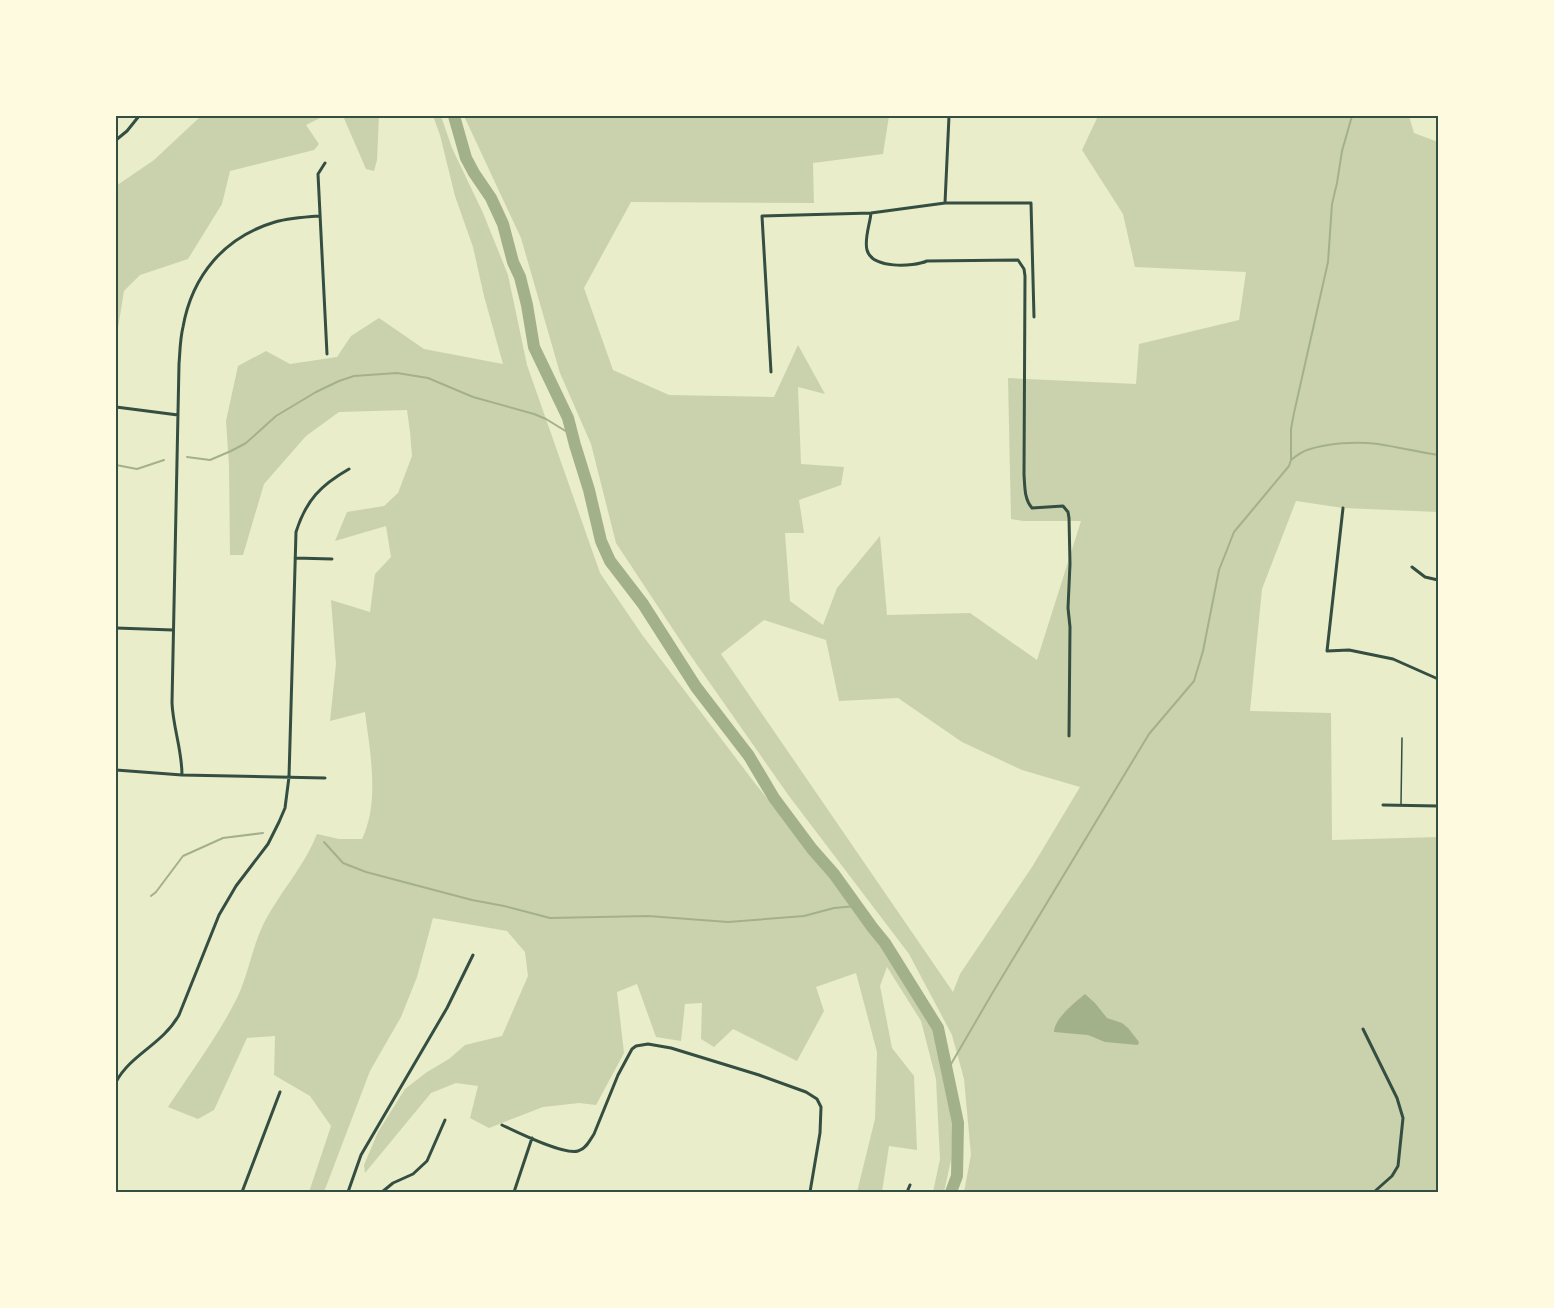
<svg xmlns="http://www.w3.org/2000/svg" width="1554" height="1308" font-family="'Roboto Condensed',sans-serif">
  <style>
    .green { fill: #cad2ad; fill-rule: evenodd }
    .water { fill: #a3b18a }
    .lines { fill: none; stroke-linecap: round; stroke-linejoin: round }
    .stream { stroke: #a3b18a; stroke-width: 2 }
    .river { stroke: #a3b18a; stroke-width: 12 }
    .service { stroke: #344e41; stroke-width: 1.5 }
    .minor { stroke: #344e41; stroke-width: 3 }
    .neatline { fill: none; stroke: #344e41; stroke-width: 2 }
  </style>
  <rect width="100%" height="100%" fill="#e9edc9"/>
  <path class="green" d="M201 116H324L306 125 319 144 314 150 230 171 222 204 188 259 140 275 124 291 117 334 116 335V186L154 160Z
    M343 116H379L377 160 374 171 366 169Z
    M433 116H441L452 148 483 213 508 275 527 365 600 573 643 636 754 782 849 901 906 984 934 1028 953 1121 951 1160 944 1192H933L940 1159 936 1079 921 1021 887 967 880 986 892 1048 914 1076 917 1150 889 1146 882 1192H857L875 1119 877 1052 856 973 816 987 824 1011 797 1061 733 1029 714 1047 701 1039 702 1003 685 1004 681 1041 656 1037 637 984 617 992 624 1053 596 1105 579 1103 543 1107 489 1128 470 1118 478 1086 456 1083 431 1093 365 1173 364 1165 378 1132 405 1089 427 1072 449 1059 465 1045 502 1036 528 976 525 952 507 931 433 918 417 977 401 1017 370 1071 324 1192H309L331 1126 310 1096 274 1075 275 1036 247 1038 214 1110 198 1119 168 1107C191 1072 218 1036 237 998 248 975 252 948 263 925 279 893 304 867 317 834L339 839H362C380 802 370 752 365 712L330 721 336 664 331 600 370 612 375 574 391 557 386 526 335 541 347 512 384 506 398 493 412 456 410 432 407 410 339 412 306 436 264 484 243 555H230L229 465 226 421 238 366 266 351 290 364 337 357 351 336 379 318 424 349 503 364 484 296 473 247 455 196 440 135Z
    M464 116H889L883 154 813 163 814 203 631 202 584 288 613 370 669 395 774 397 798 345 825 394 798 387 801 464 844 467 841 485 799 500 804 533H785L790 601 823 625 837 588 880 536 887 615 970 613 1037 660 1081 521H1023L1011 519 1008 378 1136 384 1139 344 1239 320 1246 272 1135 267 1123 214 1082 150 1098 116H1409L1414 133 1438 142V512L1343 508 1296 501 1262 589 1250 711 1331 713 1332 840 1438 837V1192H964L971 1155 964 1079 952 1035 909 954 789 796 686 649 616 543 591 444 560 373 521 238ZM764 620 826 640 839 701 898 698 962 742 1022 770 1080 787 1032 867 960 974 953 992 721 654Z"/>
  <path class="water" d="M1085 994 1095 1003 1107 1018 1122 1023 1128 1028 1139 1042 1138 1045 1105 1042 1088 1035 1054 1032C1054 1019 1075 1002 1085 994Z"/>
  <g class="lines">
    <path class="stream" d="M187 457 210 460 231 451 246 443 276 416 316 392 339 381 354 376 397 373 428 378 473 397 534 414 546 419 572 435
      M1291 460C1296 456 1301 452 1307 450 1328 443 1356 441 1378 444 1398 447 1418 452 1438 455
      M116 465 137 469 164 460
      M324 842 343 863 366 872 472 900 504 906 550 918 648 916 728 922 804 916 834 908 857 906
      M151 896 156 892 183 856 223 838 263 833
      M947 1071 993 992 1149 734 1194 681 1203 651 1219 570 1234 532 1289 466 1291 460V429L1294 413 1328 262 1332 204 1337 183 1342 151 1352 116"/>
    <path class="river" d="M454 116 466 158 474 173 491 198 503 224 513 262 520 277 527 305 534 347 568 418 575 445 589 490 601 541 610 561 643 604 696 687 749 756 774 798 812 849 834 874 872 927 885 943 938 1028 958 1123 957 1176 951 1192"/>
    <path class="service" d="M1401 805 1402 738"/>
    <path class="minor" d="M116 140 127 131 139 116
      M325 163 318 174 327 354
      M945 203 949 116
      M871 213C870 224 864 239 867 250 872 269 913 267 927 261L1018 260 1024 269 1025 276 1024 475C1025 486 1024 499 1032 508L1063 506 1068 512 1069 518 1070 564 1068 608 1070 627 1069 736
      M771 372 762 216 871 213 945 203H1031L1034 317
      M116 407 178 415
      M1343 508 1327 651 1349 650 1393 659 1438 679
      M295 558 332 559
      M1412 567 1425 577 1438 580
      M116 628 173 630
      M116 770 182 775 325 778
      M182 775C182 750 173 727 172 703L179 364C180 352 180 339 183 327 192 276 224 237 275 222 289 218 305 217 320 216
      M1383 805 1438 806
      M1363 1029 1397 1098 1403 1118 1398 1166 1392 1176 1374 1192
      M116 1082C131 1054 162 1045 179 1015L219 915 236 886 268 844 279 822 285 808 289 777 296 532C306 500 321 485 349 469
      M502 1125C517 1132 563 1155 578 1151 586 1149 590 1140 594 1134L618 1075 632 1049 636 1046 648 1044 671 1048 759 1075 806 1092 817 1099 821 1107 820 1133 810 1192
      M242 1192 280 1092
      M348 1192 361 1155 447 1008 473 955
      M382 1192 393 1183 413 1174 427 1161 445 1120
      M514 1192 532 1138
      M907 1192 910 1185"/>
  </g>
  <rect width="1554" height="1308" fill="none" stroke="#fefae0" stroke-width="234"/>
  <rect x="117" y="117" width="1320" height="1074" class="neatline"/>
</svg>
